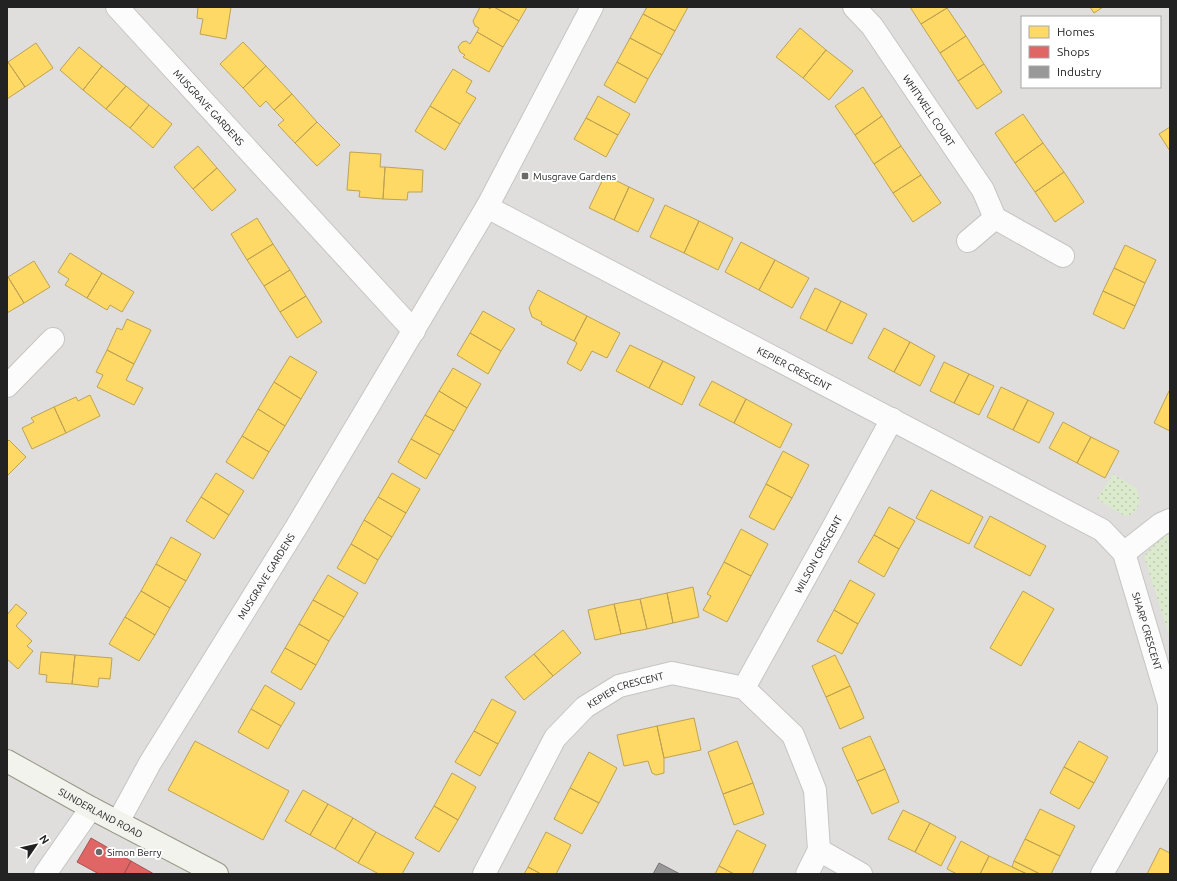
<svg xmlns="http://www.w3.org/2000/svg" width="1177" height="881" font-family="Ubuntu,sans-serif">
  <style>
    .residential { fill: #dfdedc; fill-rule: evenodd }
    .grass { fill: url(#grass-dots) }
    .homes { fill: #ffd966; stroke: #bda252 }
    .shops { fill: #e06666; stroke: #a75252 }
    .industry { fill: #999; stroke: #757575 }
    .lines { fill: none; stroke-linecap: round; stroke-linejoin: round }
    .street-casing { stroke: #c5c5c3; stroke-width: 24 }
    .secondary-casing { stroke: #959884; stroke-width: 24 }
    .street { stroke: #fdfcfc; stroke-width: 22 }
    .secondary { stroke: #f3f3ed; stroke-width: 22 }
    .poi-dot { fill: #6a6968; stroke: #fff; stroke-width: 1.5 }
    .labels { text-anchor: middle; dominant-baseline: central; stroke-width: 4; stroke-linejoin: round; paint-order: stroke }
    .street-label { font-size: 10px; fill: #222; stroke: #fff }
    .poi-label { font-size: 10px; fill: #222; stroke: #fff; text-anchor: start }
  </style>
  <defs>
    <pattern id="grass-dots" width="8" height="8" patternUnits="userSpaceOnUse"><rect width="8" height="8" fill="#dbe9cd"/><path d="M2 2h.1M6 6h.1" fill="none" stroke="#bcc8b0" stroke-width="1.8" stroke-linecap="round"/></pattern>
  </defs>
  <rect width="100%" height="100%" fill="#efeeeb"/>
  <path class="residential" d="M7 7H1170V874H7ZM1022 17H1160V87H1022Z"/>
  <path class="grass" d="M1113 474 1136 488 1140 499 1137 509 1129 516 1123 515 1097 499Z
    M1170 530V639L1144 556 1168 531Z"/>
  <path class="homes" d="M198 7H231L226 39 200 34 203 19 197 18Z
    M480 7H487L490 9 492 7H494L519 21 503 47 477 32 479 28 475 26 473 21Z
    M494 7H527L519 21Z
    M647 7H688L675 31 643 14Z
    M910 7H947V8L921 24Z
    M1090 7H1103L1094 13Z
    M947 8 966 36 940 53 921 24Z
    M643 14 675 31 662 55 630 38Z
    M800 28 826 50 803 78 776 57Z
    M477 32 503 47 489 72 463 57 465 55 460 52 459 49 458 47 462 42 466 41 470 44Z
    M966 36 984 64 958 81 940 53Z
    M630 38 662 55 648 79 617 62Z
    M243 42 266 66 243 88 220 64Z
    M36 43 53 68 25 87 8 62Z
    M79 47 102 66 83 90 60 70Z
    M826 50 853 71 829 100 803 78Z
    M8 62 25 87 7 99V63Z
    M617 62 648 79 635 103 604 85Z
    M984 64 1002 92 977 109 958 81Z
    M102 66 126 86 106 109 83 90Z
    M266 66 292 94 274 110 266 101 260 107 243 88Z
    M453 69 472 81 466 92 476 98 460 124 430 106Z
    M126 86 149 105 130 128 106 109Z
    M863 87 882 116 855 135 835 106Z
    M292 94 317 122 295 143 278 125 284 120 274 110Z
    M598 96 630 114 618 135 586 118Z
    M149 105 172 124 153 148 130 128Z
    M430 106 460 124 445 150 415 131Z
    M1023 114 1043 143 1015 163 995 133Z
    M882 116 901 146 874 164 855 135Z
    M586 118 618 135 606 157 574 139Z
    M317 122 340 145 317 166 295 143Z
    M1170 127V151L1159 134Z
    M1043 143 1064 172 1035 192 1015 163Z
    M198 146 217 168 193 189 174 167Z
    M901 146 921 175 893 193 874 164Z
    M350 152 381 154 380 167H385L383 199 359 197 360 191 347 190Z
    M385 167 423 170 422 192H408L407 200 383 199Z
    M217 168 236 190 212 211 193 189Z
    M1064 172 1084 202 1055 222 1035 192Z
    M605 175 629 187 614 220 589 208Z
    M921 175 941 203 913 222 893 193Z
    M629 187 654 199 638 232 614 220Z
    M665 205 699 221 684 253 650 237Z
    M257 218 273 244 247 260 231 234Z
    M699 221 733 238 718 270 684 253Z
    M741 242 775 260 759 290 725 272Z
    M273 244 290 270 264 286 247 260Z
    M1125 245 1156 260 1145 283 1114 268Z
    M70 253 102 273 87 298 65 285 69 279 58 272Z
    M775 260 809 278 792 308 759 290Z
    M34 261 50 287 24 303 8 277Z
    M1114 268 1145 283 1135 306 1103 291Z
    M290 270 306 296 280 312 264 286Z
    M102 273 134 292 122 312 110 305 107 310 87 298Z
    M7 277H8L24 303 7 313Z
    M815 288 841 301 826 331 800 318Z
    M538 290 587 316 574 341 541 324 542 322 532 317 529 308Z
    M1103 291 1135 306 1124 329 1093 314Z
    M306 296 322 322 297 338 280 312Z
    M841 301 867 314 852 344 826 331Z
    M483 311 515 329 501 351 470 333Z
    M587 316 620 333 607 358 592 351 581 371 567 363 577 343 574 341Z
    M127 319 151 330 134 364 107 350 117 328 122 330Z
    M884 328 910 342 894 372 868 358Z
    M470 333 501 351 488 374 457 355Z
    M910 342 935 356 920 386 894 372Z
    M630 345 663 361 649 388 616 371Z
    M107 350 134 364 126 380 143 388 134 405 97 387 103 375 96 372Z
    M290 356 317 372 301 399 274 382Z
    M663 361 695 377 682 405 649 388Z
    M944 362 969 374 954 403 930 391Z
    M453 368 481 384 467 408 439 391Z
    M969 374 994 386 979 415 954 403Z
    M712 381 746 399 734 423 699 405Z
    M274 382 301 399 285 426 258 409Z
    M1001 387 1028 400 1013 430 987 417Z
    M439 391 467 408 454 431 425 415Z
    M1169 391H1170V431L1154 423Z
    M90 395 100 416 66 433 54 407 76 397 78 401Z
    M746 399 792 424 780 448 734 423Z
    M1028 400 1054 413 1039 443 1013 430Z
    M54 407 66 433 32 449 22 428 34 422 31 418Z
    M258 409 285 426 269 452 242 436Z
    M425 415 454 431 440 455 411 439Z
    M1063 422 1091 437 1077 463 1049 448Z
    M242 436 269 452 253 479 226 462Z
    M1091 437 1119 451 1105 478 1077 463Z
    M411 439 440 455 426 479 398 462Z
    M9 440 26 457 7 476V442Z
    M783 451 809 465 792 498 766 484Z
    M216 473 244 491 229 515 201 497Z
    M392 473 420 489 406 513 378 497Z
    M766 484 792 498 774 530 749 517Z
    M931 490 983 517 969 544 916 518Z
    M201 497 229 515 214 539 186 521Z
    M378 497 406 513 392 537 364 520Z
    M889 507 915 521 899 549 874 535Z
    M990 516 1046 546 1030 576 974 547Z
    M364 520 392 537 378 560 351 544Z
    M741 529 768 544 751 576 724 562Z
    M874 535 899 549 884 577 858 562Z
    M171 537 201 554 186 581 156 564Z
    M351 544 378 560 365 584 337 568Z
    M724 562 751 576 727 622 703 610 711 596 707 594Z
    M156 564 186 581 170 608 141 591Z
    M328 575 358 593 344 617 313 600Z
    M850 580 875 594 858 624 834 610Z
    M693 587 699 617 673 623 667 593Z
    M141 591 170 608 155 635 125 617Z
    M1023 591 1054 609 1021 666 990 648Z
    M667 593 673 623 647 629 640 599Z
    M640 599 647 629 621 634 614 604Z
    M313 600 344 617 329 641 299 624Z
    M16 604 27 613 16 626 32 641 27 646 33 651 18 669 7 659V615Z
    M614 604 621 634 595 640 588 610Z
    M834 610 858 624 842 654 817 641Z
    M125 617 155 635 139 661 109 644Z
    M299 624 329 641 316 665 285 648Z
    M563 630 581 653 553 676 534 654Z
    M285 648 316 665 301 690 271 672Z
    M41 652 75 655 72 684 46 682 47 675 39 674Z
    M534 654 553 676 524 700 505 677Z
    M75 655 112 658 110 679 99 678 98 687 72 684Z
    M835 655 850 686 826 697 812 666Z
    M265 685 295 703 281 726 251 709Z
    M850 686 864 718 840 729 826 697Z
    M492 699 516 712 498 744 474 731Z
    M251 709 281 726 268 749 238 732Z
    M694 718 701 750 664 758 657 726Z
    M657 726 664 758V773L656 775 652 773 648 761 624 766 617 735Z
    M474 731 498 744 480 776 455 762Z
    M870 736 885 769 857 781 842 748Z
    M195 741 289 791 263 840 168 790Z
    M737 741 753 783 723 794 708 752Z
    M1079 741 1108 757 1094 783 1064 767Z
    M589 752 617 768 599 803 570 788Z
    M1064 767 1094 783 1079 809 1050 793Z
    M885 769 899 802 872 814 857 781Z
    M452 773 476 787 458 820 434 806Z
    M753 783 764 814 734 825 723 794Z
    M570 788 599 803 582 834 554 819Z
    M303 790 328 804 310 835 285 821Z
    M328 804 353 818 335 849 310 835Z
    M434 806 458 820 439 852 415 838Z
    M1040 809 1075 826 1060 856 1025 839Z
    M903 810 930 823 915 852 888 839Z
    M353 818 376 832 358 863 335 849Z
    M930 823 956 837 941 866 915 852Z
    M737 830 766 845 752 874H734L719 866Z
    M376 832 414 853 402 874H379L358 863Z
    M546 832 571 845 556 874H541L528 867Z
    M1025 839 1060 856 1051 874H1040L1014 861Z
    M961 841 989 856 980 874H957L947 869Z
    M1160 848 1170 853V874H1147Z
    M989 856 1012 867 1027 874H980Z
    M1014 861 1040 874H1027L1012 867Z
    M719 866 734 874H715Z
    M528 867 541 874H524Z"/>
  <path class="shops" d="M91 838 131 861 124 874H99L77 862Z
    M131 861 154 874H124Z"/>
  <path class="industry" d="M659 863 680 874H653Z"/>
  <g class="lines">
    <defs>
      <g id="street">
        <path id="s1" d="M117 7 414 331"/>
        <path id="s2" d="M854 7 872 26 983 190 995 218 968 241"/>
        <path id="s3" d="M487 207 1102 530 1124 553 1169 704V754L1102 874"/>
        <path d="M995 218 1063 256"/>
        <path d="M7 386 53 339"/>
        <path d="M1124 553 1161 524 1170 520"/>
        <path id="s4" d="M744 688 831 531 892 419"/>
        <path id="s5" d="M118 822 150 763 297 526 487 207 592 7"/>
        <path d="M819 850 861 874"/>
        <path d="M45 874 91 808"/>
        <path id="s6" d="M484 874 555 738 585 707 619 686 672 673 744 688 793 735 815 790 819 850 807 874"/>
      </g>
      <g id="secondary">
        <path id="s7" d="M7 761 91 808 217 874"/>
      </g>
    </defs>
    <use href="#street" class="street-casing"/>
    <use href="#secondary" class="secondary-casing"/>
    <use href="#street" class="street"/>
    <use href="#secondary" class="secondary"/>
  </g>
  <g class="poi-dot">
    <rect x="521" y="172" width="8" height="8" rx="2"/>
    <circle cx="99" cy="852" r="4"/>
  </g>
  <g class="labels">
    <g class="street-label">
      <text stroke="none"><textPath href="#s1" startOffset="136">MUSGRAVE GARDENS</textPath></text>
      <text stroke="none"><textPath href="#s2" startOffset="128">WHITWELL COURT</textPath></text>
      <text stroke="none"><textPath href="#s3" startOffset="347">KEPIER CRESCENT</textPath></text>
      <text stroke="none"><textPath href="#s4" startOffset="153">WILSON CRESCENT</textPath></text>
      <text stroke="none"><textPath href="#s5" startOffset="287">MUSGRAVE GARDENS</textPath></text>
      <text stroke="none"><textPath href="#s3" startOffset="808">SHARP CRESCENT</textPath></text>
      <text stroke="none"><textPath href="#s6" startOffset="241">KEPIER CRESCENT</textPath></text>
      <text stroke="none"><textPath href="#s7" startOffset="107">SUNDERLAND ROAD</textPath></text>
    </g>
    <g class="poi-label">
      <text x="533" y="176">Musgrave Gardens</text>
      <text x="107" y="852">Simon Berry</text>
    </g>
  </g>
  <rect width="1177" height="881" fill="none" stroke="#222222" stroke-width="16"/>
  <rect x="1021" y="16" width="140" height="72" fill="#ffffff" stroke="#a7a7a7"/>
  <rect x="1029" y="26" width="20" height="12" fill="#ffd966" stroke="#a7a7a7"/>
  <text x="1057" y="36" font-size="12" fill="#222222">Homes</text>
  <rect x="1029" y="46" width="20" height="12" fill="#e06666" stroke="#a7a7a7"/>
  <text x="1057" y="56" font-size="12" fill="#222222">Shops</text>
  <rect x="1029" y="66" width="20" height="12" fill="#999999" stroke="#a7a7a7"/>
  <text x="1057" y="76" font-size="12" fill="#222222">Industry</text>
  <g transform="translate(36 845) rotate(56)" stroke="#ffffff" stroke-width="3" paint-order="stroke">
  <path d="M0-3L7 15L0 10L-7 15Z" fill="#222222"/>
  <text y="-6" font-size="11" font-weight="bold" text-anchor="middle" fill="#222222">N</text>
  </g>
</svg>
